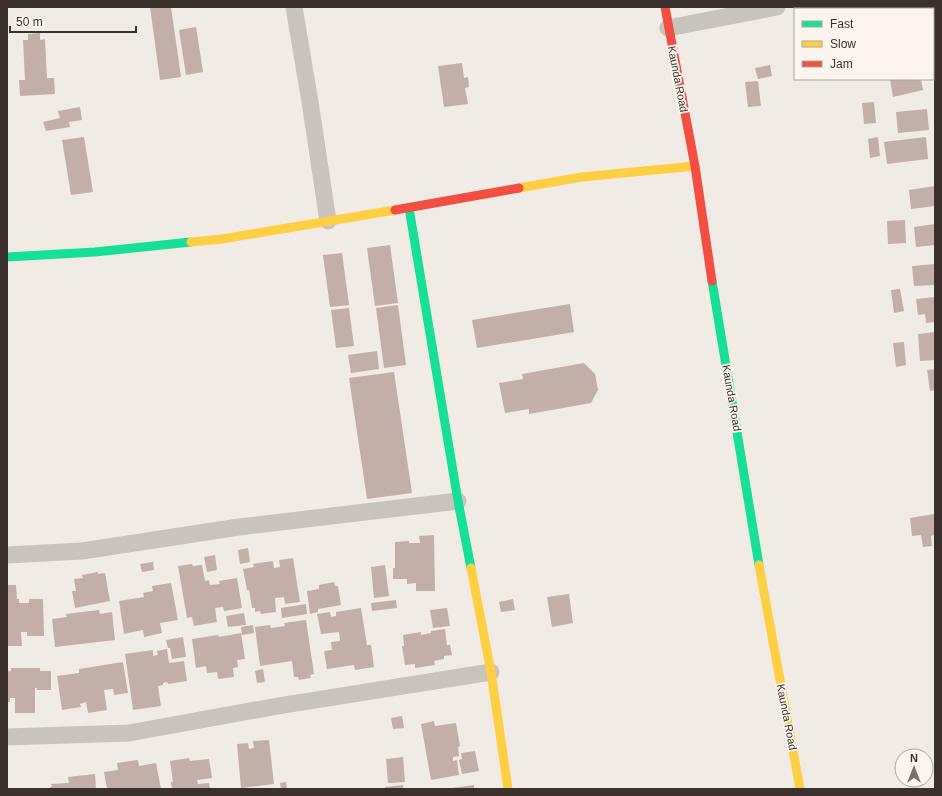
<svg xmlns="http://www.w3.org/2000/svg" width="942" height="796" font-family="Helvetica,sans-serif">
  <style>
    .building { fill: #c3afa7 }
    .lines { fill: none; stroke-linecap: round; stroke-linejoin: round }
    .street { stroke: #c9c3be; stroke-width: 17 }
    .fast { stroke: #16e098; stroke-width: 9 }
    .slow { stroke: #ffcf43; stroke-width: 9 }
    .jam { stroke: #f24e42; stroke-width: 9 }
    .labels { text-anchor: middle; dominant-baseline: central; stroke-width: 3.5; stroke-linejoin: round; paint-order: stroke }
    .street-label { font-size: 11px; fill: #3b302b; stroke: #fbf5ee }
  </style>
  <rect width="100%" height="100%" fill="#f0ebe5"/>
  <path class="building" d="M150 7H171L181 77 160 80Z
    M196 27 203 72 186 75 179 30Z
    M40 33V40L45 39 47 78H54L55 94 20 96 19 80H25L23 40H28V34Z
    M462 63 464 78 468 77 469 87 465 88 468 104 444 107 438 66Z
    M770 65 772 76 758 79 755 68Z
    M890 79H921L923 90 893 97Z
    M758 81 761 106 748 107 745 82Z
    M874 102 876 123 864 124 862 103Z
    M80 107 82 120 69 122 70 127 46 131 43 122 60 118 58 111Z
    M927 109 929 130 898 133 896 112Z
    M84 137 93 192 71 195 62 140Z
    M878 137 880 156 870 158 868 139Z
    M926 137 928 159 887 164 884 142Z
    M935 186V206L911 209 909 190Z
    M905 220 906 243 888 244 887 221Z
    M935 224V245L916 247 914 227Z
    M390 245 398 303 375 306 367 248Z
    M342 253 349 305 330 307 323 255Z
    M935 264V285L914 286 912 266Z
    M900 289 904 311 894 313 891 290Z
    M935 297V322L926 323 925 314 918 315 916 299Z
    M570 304 574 332 477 348 472 320Z
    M398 305 406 365 384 368 376 308Z
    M349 308 354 346 336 348 331 310Z
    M935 332V360L920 361 918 334Z
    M904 342 906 365 896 367 893 343Z
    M377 351 379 369 351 373 348 355Z
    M584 363 595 374 598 390 591 403 529 414V409L505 413 499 383 523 379 522 374Z
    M935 369V390L930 391 927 370Z
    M394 372 412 493 367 499 349 378Z
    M934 514 935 535 931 536 932 546 923 547 921 535 912 536 910 518Z
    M434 535 435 591H416V583L407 584V579H393V568H395V542L409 541V543H420L419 536Z
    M248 548 250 562 240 564 238 550Z
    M215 555 217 570 207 572 204 557Z
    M293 558 300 602 285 604 284 597 275 598 276 612 261 614 260 611 255 612V608H252L249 590H247L243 569 254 567 253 564 273 561 274 568 280 567 279 560Z
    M153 562 154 570 142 572 140 564Z
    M192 564 193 566 202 565 205 581 209 580 210 585 220 584 219 581 237 578 242 608 224 611 223 607 215 608 217 622 194 626 192 617 187 618 178 566Z
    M385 565 389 596 374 598 371 567Z
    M98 572V574L105 573 110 601 75 608 72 591H76L74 579 83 578 82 575Z
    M334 582 335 586H338L341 605 318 609V612L310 614 307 591 319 589V585Z
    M171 583 178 620 160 623 162 633 144 637 143 630 124 634 119 601 144 597 143 593 153 591 152 586Z
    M7 585H16L17 599H19V603H29V599H43L44 636H27V632H21L22 646H7Z
    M569 594 573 623 552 627 547 597Z
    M513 599 515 610 501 612 499 602Z
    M396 600 397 608 372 611 371 603Z
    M306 604 307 614 282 618 281 608Z
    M361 608 367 645H371L374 667 355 670 354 665 327 669 324 651 332 650 331 642 340 641 339 632 321 634 317 614 330 612 331 617 336 616V612Z
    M447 608 450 626 433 628 430 610Z
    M99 610 100 614 112 612 115 640 55 647 52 619 67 617 66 614Z
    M244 613 246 625 228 627 226 616Z
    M306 620 314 674 310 675 311 678 299 680 298 677H294L292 661 260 666 255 627 270 625 271 628 285 626 284 623Z
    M253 625 254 633 242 635 241 627Z
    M445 629 447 645H450L452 655 444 656V659L434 661 435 665 415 668V664L405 665 402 646H404L403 635 421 632V635L431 633V631Z
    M241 633 245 659 237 660 238 667 233 668 234 677 218 679 217 672 207 673 206 666 196 668 192 639 218 635 219 637Z
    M183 637 186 657 172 659 170 648H168L166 640Z
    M167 649 169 663 184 661 187 681 168 684 167 682 163 683V685L158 686 161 706 133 710 125 654 153 650V656L158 655 157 651Z
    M123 662 128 693 114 695 113 689 104 690 107 710 88 713 86 702 80 704 81 707 62 710 57 676 79 673V669Z
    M11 668H40V671H51V690H37V688H35V713H15V698H10V702H7V671H11Z
    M263 669 265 682 257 683 255 671Z
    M402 716 404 728 393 729 391 718Z
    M434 721 435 726 456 723 460 746 458 747 459 756 453 757V761L457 760 459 775 431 780 421 724Z
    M269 740 274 784 241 788 237 744 248 743 249 749 254 748 253 741Z
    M475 751 479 771 462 774 459 760 462 759 461 753Z
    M403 757 405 782 388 783 386 759Z
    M189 758 190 761 209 759 212 778 197 780 198 784 209 783 210 789H172L171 782H173L170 761Z
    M138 760 139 766 156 763 161 789H107L104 772 118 770 117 763Z
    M95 774 96 789H50V787H52L51 784 69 783 68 777Z
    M286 782 287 789H281L280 783Z
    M403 785V789H385V787Z
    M474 785V789H453L452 788Z"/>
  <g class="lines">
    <path class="street" d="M294 7 310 102 328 221
      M668 28 777 7
      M7 555 82 551 239 527 458 501
      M7 737 129 733 278 706 491 672"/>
    <path class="fast" d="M409 208 458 501 471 568
      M7 257 95 252 191 242
      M712 281 759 565"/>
    <path class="slow" d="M519 188 582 177 695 166
      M191 242 222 239 395 210
      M759 565 800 789
      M471 568 491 672 508 789"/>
    <path class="jam" d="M665 7 695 166 712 281
      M395 210 519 188"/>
  </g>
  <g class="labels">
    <g class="street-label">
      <text transform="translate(678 79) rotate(79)">Kaunda Road</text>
      <text transform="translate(732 398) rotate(80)">Kaunda Road</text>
      <text transform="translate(787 717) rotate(79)">Kaunda Road</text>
    </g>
  </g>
  <rect width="942" height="796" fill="none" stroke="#3b302b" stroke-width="16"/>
  <rect x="794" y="8" width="140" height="72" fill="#fbf5ee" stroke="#aea6a0"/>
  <rect x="802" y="21" width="20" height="6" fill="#16e098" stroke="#aea6a0"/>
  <text x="830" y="28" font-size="12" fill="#3b302b">Fast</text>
  <rect x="802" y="41" width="20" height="6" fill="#ffcf43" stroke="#aea6a0"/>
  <text x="830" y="48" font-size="12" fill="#3b302b">Slow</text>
  <rect x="802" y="61" width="20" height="6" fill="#f24e42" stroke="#aea6a0"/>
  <text x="830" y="68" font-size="12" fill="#3b302b">Jam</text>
  <g transform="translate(914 768)"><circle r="19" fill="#fbf5ee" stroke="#aea6a0"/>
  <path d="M0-3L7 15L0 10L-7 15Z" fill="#7a716c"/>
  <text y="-6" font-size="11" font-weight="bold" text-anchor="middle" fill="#3b302b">N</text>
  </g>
  <path d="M10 26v6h126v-6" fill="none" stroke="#3b302b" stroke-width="2"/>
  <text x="16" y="26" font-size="12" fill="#3b302b" stroke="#fbf5ee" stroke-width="3" paint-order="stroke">50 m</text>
</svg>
